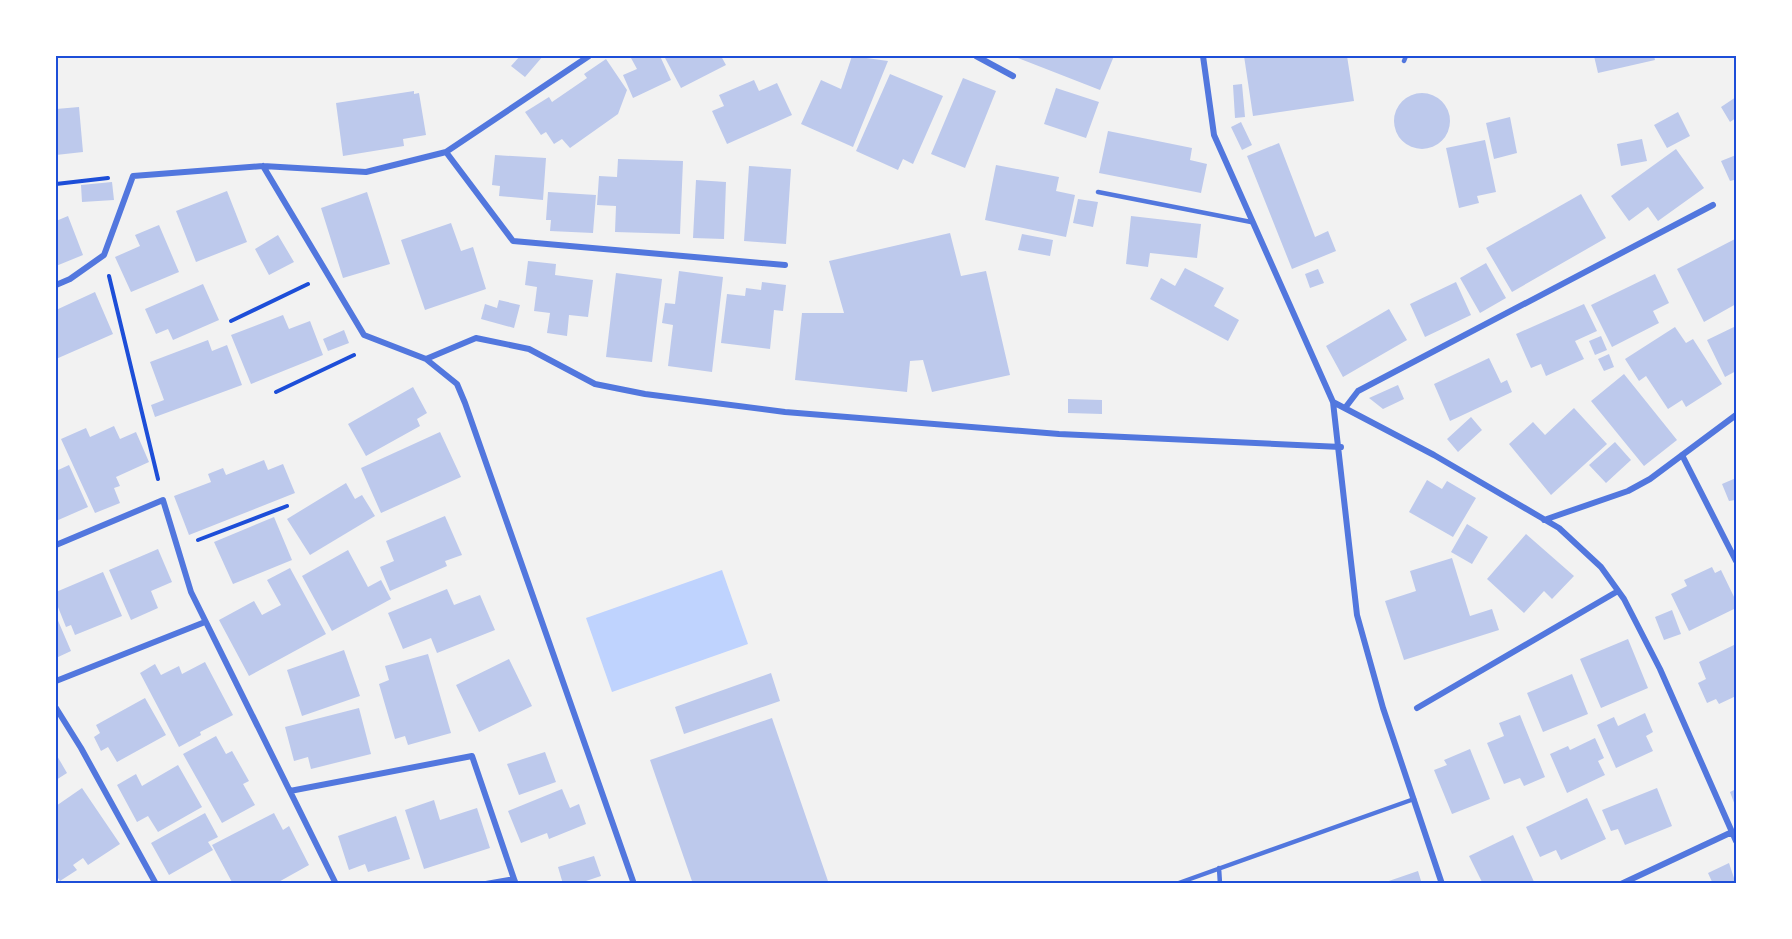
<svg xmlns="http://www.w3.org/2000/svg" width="1792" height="939" font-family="'Sofia Sans Condensed',sans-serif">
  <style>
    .water { fill: #bfd3fe }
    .building { fill: #bdc9ec }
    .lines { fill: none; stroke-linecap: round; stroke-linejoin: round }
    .path { stroke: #1d4ed8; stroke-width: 4 }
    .service { stroke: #5277de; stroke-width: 4.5 }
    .minor { stroke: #5277de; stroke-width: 6 }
    .neatline { fill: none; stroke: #1d4ed8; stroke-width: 2 }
  </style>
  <rect width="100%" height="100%" fill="#f2f2f2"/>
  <path class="water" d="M722 570 748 644 612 692 586 618Z"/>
  <path class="building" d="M520 56H543L525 77 511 66Z
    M636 56H660L671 80 633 98 623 75 637 69 631 58Z
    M664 56H721L726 65 681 88Z
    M852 56 888 61 853 147 801 124 821 80 841 89Z
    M1013 56H1114L1100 90Z
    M1244 56H1347L1354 101 1253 116Z
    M1594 56H1654L1655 60 1598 73Z
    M606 59 627 90 618 114 570 148 562 139 554 144 546 132 541 135 525 112 549 97 552 102 587 78 584 74Z
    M890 74 943 96 913 164 903 159 898 170 856 151Z
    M963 78 996 91 965 168 931 154Z
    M754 80 759 91 777 83 792 115 727 144 712 111 724 106 719 95Z
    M1242 84 1245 117 1235 118 1233 85Z
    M1056 88 1099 102 1086 138 1044 124Z
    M414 91V94L419 93 426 135 403 139 404 146 343 156 336 103Z
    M1394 121a28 28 0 1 1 56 0a28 28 0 1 1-56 0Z
    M1736 97V118L1730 122 1721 107Z
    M79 107 83 152 56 155V109Z
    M1678 112 1690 136 1667 148 1654 125Z
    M1510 117 1517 153 1494 159 1486 123Z
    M1241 122 1252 145 1242 150 1231 127Z
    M1108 131 1192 148 1190 160 1207 164 1201 193 1099 173Z
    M1642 139 1647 161 1621 166 1617 144Z
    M1485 140 1496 192 1477 196 1479 203 1459 208 1446 148Z
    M1279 143 1315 237 1328 231 1336 251 1292 269 1247 156Z
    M1676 149 1704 188 1658 221 1648 207 1629 221 1611 196Z
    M495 155 546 158 543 200 499 196 500 186 492 185Z
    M1736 155V186L1734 180 1730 181 1721 161Z
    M618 159 683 161 680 234 615 232 616 206 597 205 599 176 617 177Z
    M996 165 1059 177 1056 191 1075 195 1066 237 985 220Z
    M749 166 791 169 786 244 744 241Z
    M696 180 726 182 724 239 693 238Z
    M112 182 114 200 82 202 81 185Z
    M227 191 247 242 196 262 176 211Z
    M367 192 390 264 343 278 321 208Z
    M548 192 596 195 593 233 550 231 551 220H546Z
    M1581 194 1606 238 1512 292 1486 248Z
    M1078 199 1098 202 1093 227 1073 223Z
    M68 216 83 255 56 266V221Z
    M1131 216 1201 224 1197 258 1150 253 1148 267 1126 264Z
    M451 223 461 251 473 247 486 289 425 310 401 240Z
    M159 225 179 272 131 292 115 257 140 246 135 235Z
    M950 233 961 276 986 271 1010 375 932 392 923 360 910 361 907 392 795 380 802 313H844L829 261Z
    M1022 234 1053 240 1050 256 1018 250Z
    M278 235 294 262 269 275 255 249Z
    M1735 239 1736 304 1704 322 1677 269Z
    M528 261 556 264 555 275 593 280 588 317 569 315 567 336 547 333 550 313 534 311 537 287 525 285Z
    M1486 263 1506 298 1480 313 1460 278Z
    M1185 268 1224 288 1214 306 1239 320 1228 341 1150 299 1161 278 1175 286Z
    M1318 269 1324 283 1310 288 1305 274Z
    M679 271 723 277 712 372 668 366 673 325 662 323 665 303 675 304Z
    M616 273 662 279 652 362 606 357Z
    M1655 274 1669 303 1653 311 1659 323 1612 347 1591 305Z
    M762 282 786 285 783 311 774 310 770 349 721 343 727 294 745 296 746 288 761 290Z
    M1456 282 1471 315 1425 337 1410 304Z
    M203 284 219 320 173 340 168 329 156 334 145 309Z
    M95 292 113 334 56 359V310Z
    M499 300 520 305 514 328 481 319 485 304 497 308Z
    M1584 304 1597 331 1575 341 1584 359 1546 376 1541 364 1531 368 1516 334Z
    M1389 309 1407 340 1343 377 1326 346Z
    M283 315 289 329 310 321 323 355 251 384 231 335Z
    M1736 326V371L1725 377 1707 340Z
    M1675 327 1686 343 1693 339 1722 384 1686 407 1682 400 1668 409 1646 376 1639 381 1625 359Z
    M344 330 349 343 328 351 323 339Z
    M1601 336 1607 350 1595 355 1589 341Z
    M208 340 212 351 227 345 242 385 155 417 151 405 164 400 150 362Z
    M1609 354 1614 367 1604 371 1598 359Z
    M1489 358 1501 383 1507 380 1512 392 1450 421 1434 384Z
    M1624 374 1677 440 1644 466 1591 401Z
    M1398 385 1404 399 1383 409 1369 398Z
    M413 387 427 413 417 419 420 426 366 456 348 424Z
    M1068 399 1102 400V414L1068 413Z
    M1574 408 1607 444 1551 495 1509 444 1533 422 1545 435Z
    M1471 417 1482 430 1458 452 1447 439Z
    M114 426 120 439 136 432 149 462 116 477 120 486 114 488 120 503 95 513 61 439 86 428 90 437Z
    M440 432 461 477 381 513 361 468Z
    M1615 442 1631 460 1606 483 1589 465Z
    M264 460 268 470 283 464 295 493 189 535 174 496 211 482 208 474 223 468 226 475Z
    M69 465 88 507 56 521V471Z
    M1736 478V504L1735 500 1729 501 1722 484Z
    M1427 480 1442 489 1447 481 1476 498 1453 537 1409 512Z
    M346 483 355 499 362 495 375 516 310 555 287 519Z
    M445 516 462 555 445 561 447 566 390 591 380 567 394 561 386 541Z
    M274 517 292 560 233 584 214 542Z
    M1467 524 1488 537 1472 564 1451 552Z
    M1526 534 1574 576 1552 599 1544 591 1524 613 1487 579Z
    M158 549 172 582 151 591 158 608 131 620 109 570Z
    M348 550 368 587 381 580 391 599 332 631 302 576Z
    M1452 558 1470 616 1492 609 1499 630 1404 660 1385 601 1416 591 1410 571Z
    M1712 567 1715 573 1721 570 1736 601V608L1689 631 1671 594 1687 586 1684 580Z
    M290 568 326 634 249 676 219 620 254 601 262 615 281 605 267 580Z
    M103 572 122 616 75 635 71 625 66 627 56 602V592Z
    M447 589 454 605 480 595 495 630 437 653 431 638 403 649 388 613Z
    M1672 610 1681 634 1664 640 1655 617Z
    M56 616 71 651 56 658Z
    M1628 639 1648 688 1601 708 1580 659Z
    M1736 644V696L1719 704 1716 699 1707 703 1698 683 1706 679 1699 662Z
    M344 650 360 696 302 716 287 670Z
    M428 654 451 733 408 745 405 736 395 739 379 684 389 680 385 666Z
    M509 659 532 706 479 732 456 685Z
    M205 662 233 715 200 732 201 735 179 747 140 673 155 664 161 675 179 666 182 674Z
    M771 673 780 701 684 734 675 707Z
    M1572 674 1588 714 1543 732 1527 693Z
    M145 698 166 735 117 762 108 747 101 751 94 737 100 733 96 725Z
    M359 708 371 754 311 769 308 757 294 761 285 727Z
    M1645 713 1653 732 1646 736 1653 751 1616 768 1597 725 1614 717 1618 726Z
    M1520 715 1545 777 1524 786 1520 778 1504 784 1487 743 1504 736 1499 723Z
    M772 718 829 884H693L650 760Z
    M216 736 226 754 232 751 249 781 243 784 255 805 222 823 183 754Z
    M1595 738 1604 758 1598 761 1605 775 1567 793 1550 754 1568 746 1570 750Z
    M1470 749 1490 799 1452 814 1434 770 1447 765 1444 760Z
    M545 752 556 782 519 795 507 764Z
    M56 754 67 773 56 780Z
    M178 765 202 807 158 832 148 816 137 822 117 785 136 774 142 786Z
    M82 788 120 844 88 865 83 858 73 865 77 870 60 881 56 875V806Z
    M1657 788 1672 826 1625 845 1618 829 1611 831 1602 810Z
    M562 789 570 808 579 804 586 824 549 839 547 833 521 843 508 811Z
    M1736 789V808L1730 792Z
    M1587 798 1606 839 1561 860 1556 850 1540 857 1526 827Z
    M434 800 440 820 477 808 490 848 424 869 405 810Z
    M205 813 218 837 208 842 213 850 169 875 151 843Z
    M274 813 283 830 289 826 309 865 275 884H233L212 845Z
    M396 816 410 859 368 872 365 864 349 870 338 836Z
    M1513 835 1535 884H1483L1469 856Z
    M594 856 601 876 577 884H563L558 867Z
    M1729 863 1736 884H1713L1708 873Z
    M1418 871 1422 884H1383V883Z"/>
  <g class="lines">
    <path class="path" d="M56 184 108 178
      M109 276 158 479
      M231 321 308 284
      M276 392 354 355
      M198 540 287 506"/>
    <path class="service" d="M1404 61 1406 56
      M1098 192 1251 222
      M1219 868 1220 884
      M1176 884 1414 799"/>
    <path class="minor" d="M976 56 1013 76
      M1203 56 1214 135 1333 402 1357 615 1383 708 1442 884
      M446 152 513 241 785 265
      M263 166 364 335 426 359
      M56 285 70 279 104 255 133 176 263 166 366 172 446 152 589 56
      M1333 402 1434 455 1559 528 1601 567 1624 599 1660 669 1736 841
      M1345 408 1358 391 1713 205
      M1682 455 1736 561
      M1544 520 1628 491 1650 479 1736 415
      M56 545 163 500 191 592 336 884
      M56 681 205 622
      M56 708 81 748 156 884
      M1417 708 1618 591
      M290 791 472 756 514 879
      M486 884 514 879 516 884
      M634 884 465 403 457 384 426 359 476 338 529 349 595 384 645 394 785 412 1059 434 1341 447
      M1621 884 1732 832"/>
  </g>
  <rect width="1792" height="939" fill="none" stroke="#ffffff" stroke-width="114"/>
  <rect x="57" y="57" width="1678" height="825" class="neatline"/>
</svg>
